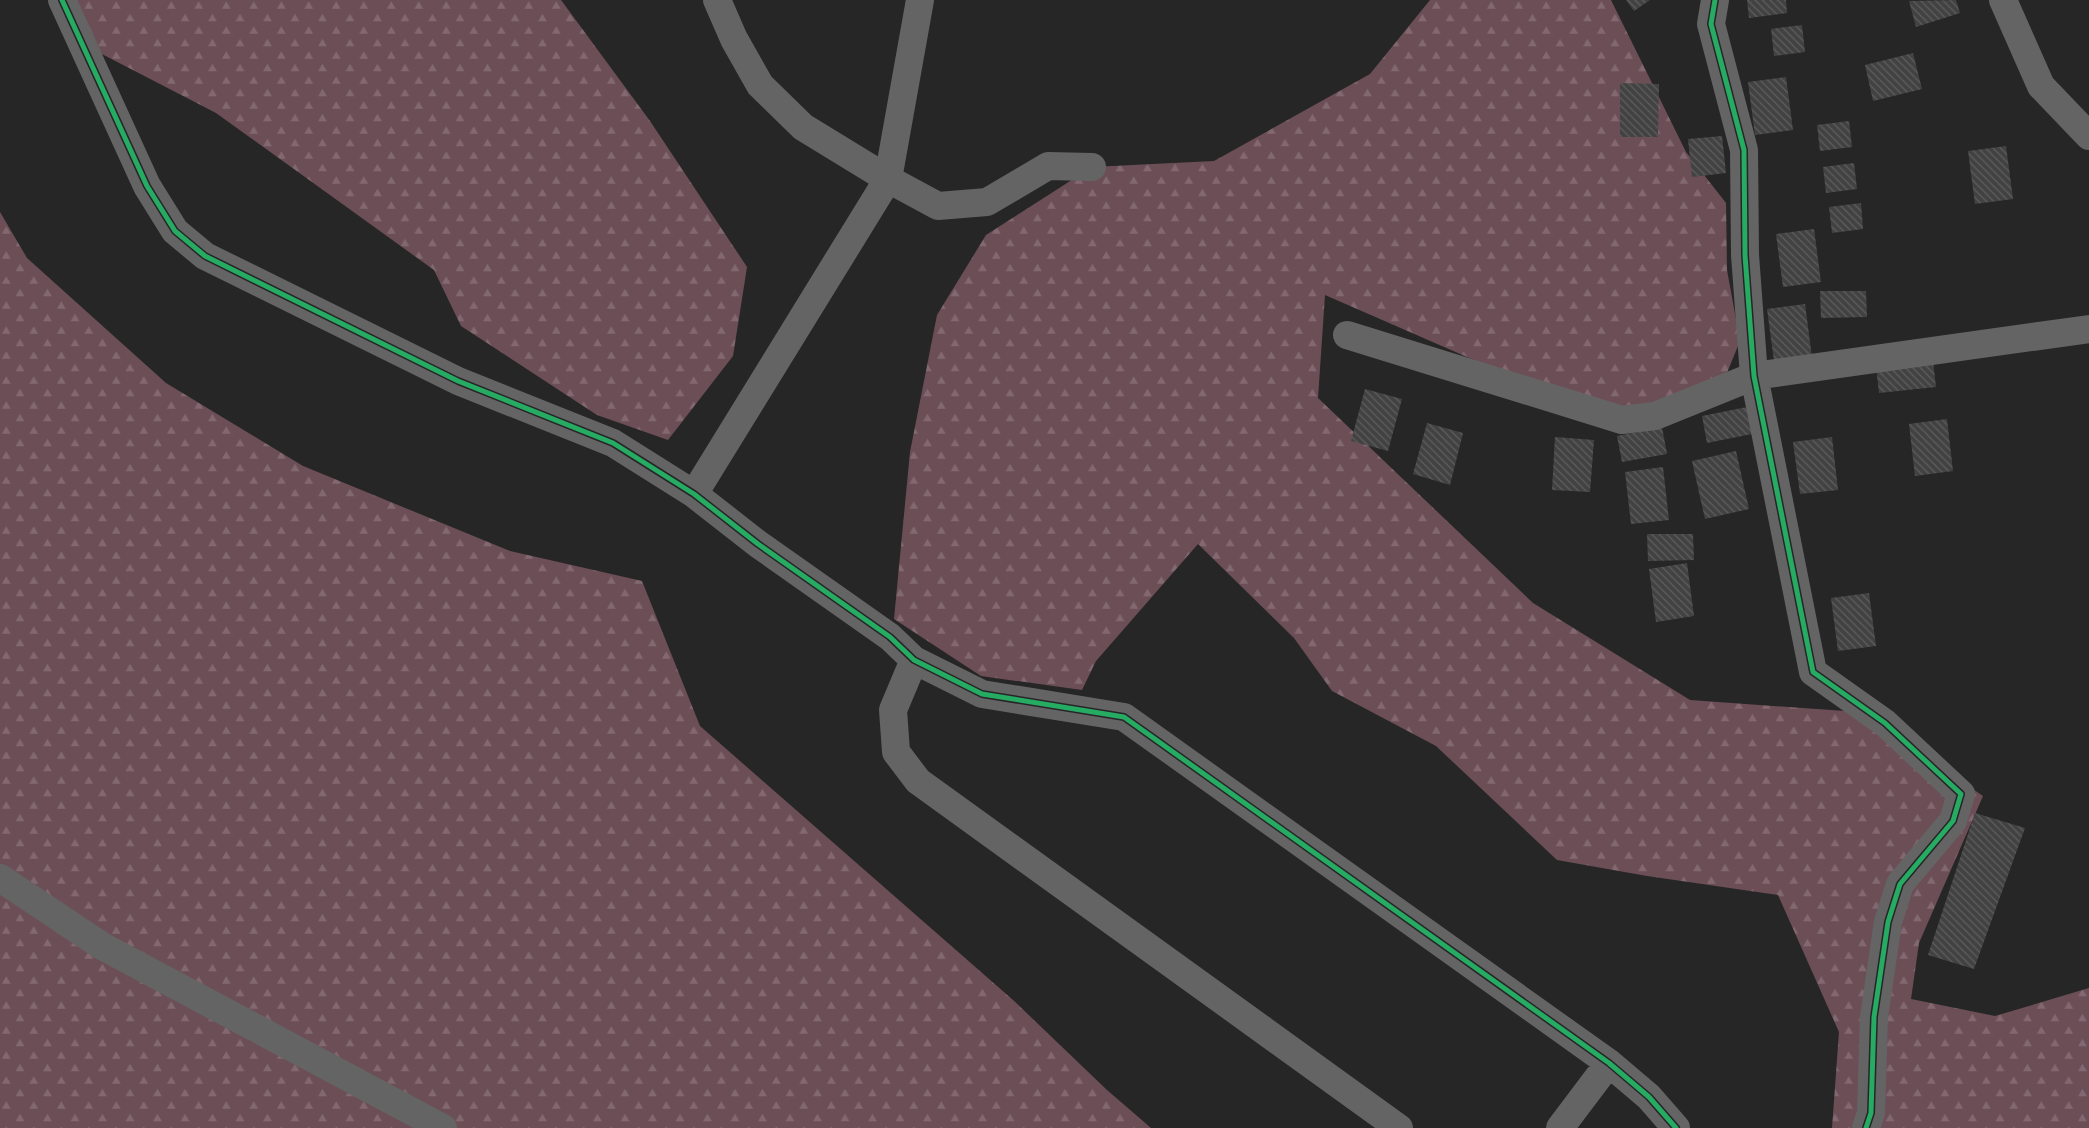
<svg xmlns="http://www.w3.org/2000/svg" width="2089" height="1128" font-family="Mulish,sans-serif">
  <style>
    .forest { fill: url(#forest-firs) }
    .building { fill: url(#building-back-hatch) }
    .lines { fill: none; stroke-linecap: round; stroke-linejoin: round }
    .minor { stroke: #656464; stroke-width: 28 }
    .cycleway-casing { stroke: #272528; stroke-width: 8 }
    .cycleway { stroke: #26ab63; stroke-width: 5 }
  </style>
  <defs>
    <pattern id="forest-firs" width="22" height="20" patternUnits="userSpaceOnUse" patternTransform="scale(1.25)"><rect width="22" height="20" fill="#6c4e57"/><path d="M5 1l3.5 6h-7zM16 11l3.5 6h-7z" fill="#826870"/></pattern>
    <pattern id="building-back-hatch" width="6" height="6" patternUnits="userSpaceOnUse" patternTransform="scale(1.25)"><rect width="6" height="6" fill="#434243"/><path d="M-1 5l2 2M0 0l6 6M5-1l2 2" fill="none" stroke="#5f5e5f"/></pattern>
  </defs>
  <rect width="100%" height="100%" fill="#272627"/>
  <path class="forest" d="M76 0H561L650 121 747 267 733 356 668 440 597 415 461 326 434 270 216 113 98 52Z
    M1430 0H1611L1686 152 1726 203 1727 270 1740 341 1722 385 1655 416 1584 408 1325 295 1318 398 1533 603 1690 700 1859 712 1983 796 1919 943 1911 999 1995 1016 2089 988V1128H1832L1839 1032 1778 895 1647 876 1557 860 1436 746 1332 691 1294 638 1198 544 1096 661 1082 690 981 676 894 619 910 452 937 315 986 235 1092 167 1214 161 1370 74Z
    M0 212 27 258 166 383 303 466 510 551 642 581 700 726 1013 1000 1107 1090 1151 1128H0Z"/>
  <path class="building" d="M1626 0H1650L1634 11Z
    M1747 0H1786L1787 13 1749 18Z
    M1956 0 1960 13 1916 27 1909 1Z
    M1802 25 1805 52 1774 56 1771 29Z
    M1913 53 1922 89 1873 101 1865 65Z
    M1786 77 1793 130 1755 135 1748 82Z
    M1620 83 1659 84 1658 137H1620Z
    M1849 121 1852 147 1820 151 1817 125Z
    M1722 136 1726 173 1692 177 1688 139Z
    M2006 146 2013 199 1975 204 1968 151Z
    M1854 163 1857 189 1826 193 1823 167Z
    M1861 203 1863 229 1832 233 1829 207Z
    M1814 229 1821 282 1783 287 1776 234Z
    M1820 291H1866L1867 317 1821 318Z
    M1805 304 1812 357 1774 361 1767 309Z
    M1933 361 1936 387 1879 393 1876 367Z
    M1365 389 1402 399 1388 451 1351 441Z
    M1747 407 1752 434 1707 443 1702 416Z
    M1947 419 1953 471 1915 476 1909 424Z
    M1427 423 1463 433 1450 485 1413 474Z
    M1662 427 1667 454 1622 462 1617 436Z
    M1555 437 1594 440 1590 492 1552 490Z
    M1832 437 1838 490 1800 494 1793 442Z
    M1736 451 1749 509 1705 519 1692 461Z
    M1663 467 1669 520 1631 524 1625 472Z
    M1647 534H1693L1694 560 1648 561Z
    M1687 563 1694 616 1656 622 1649 569Z
    M1869 593 1876 646 1838 651 1831 598Z
    M1975 813 2025 828 1974 969 1928 955Z"/>
  <g class="lines">
    <path class="minor" d="M62 0 147 186 175 231 205 256 458 381 613 443 694 494 758 544 890 637 914 660 982 694 1124 717 1609 1063 1649 1097 1676 1128
      M717 0 734 39 760 85 803 127 888 179 938 206 987 202 1048 166 1092 167
      M1715 0 1711 24 1744 150 1745 255 1754 376 1813 672 1885 723 1961 794 1953 821 1900 884 1888 922 1874 1017 1871 1113 1866 1128
      M2003 0 2041 86 2089 136
      M1347 335 1622 420 1655 416 1754 376 2089 329
      M694 494 888 179 920 0
      M914 660 893 710 896 752 918 781 1399 1128
      M0 878 102 946 443 1128
      M1560 1128 1609 1063"/>
    <defs>
      <path id="cycleway" d="M62 0 147 186 175 231 205 256 458 381 613 443 694 494 758 544 890 637 914 660 982 694 1124 717 1609 1063 1649 1097 1676 1128
        M1715 0 1711 24 1744 150 1745 255 1754 376 1813 672 1885 723 1961 794 1953 821 1900 884 1888 922 1874 1017 1871 1113 1866 1128"/>
    </defs>
    <use href="#cycleway" class="cycleway-casing"/>
    <use href="#cycleway" class="cycleway"/>
  </g>
</svg>
